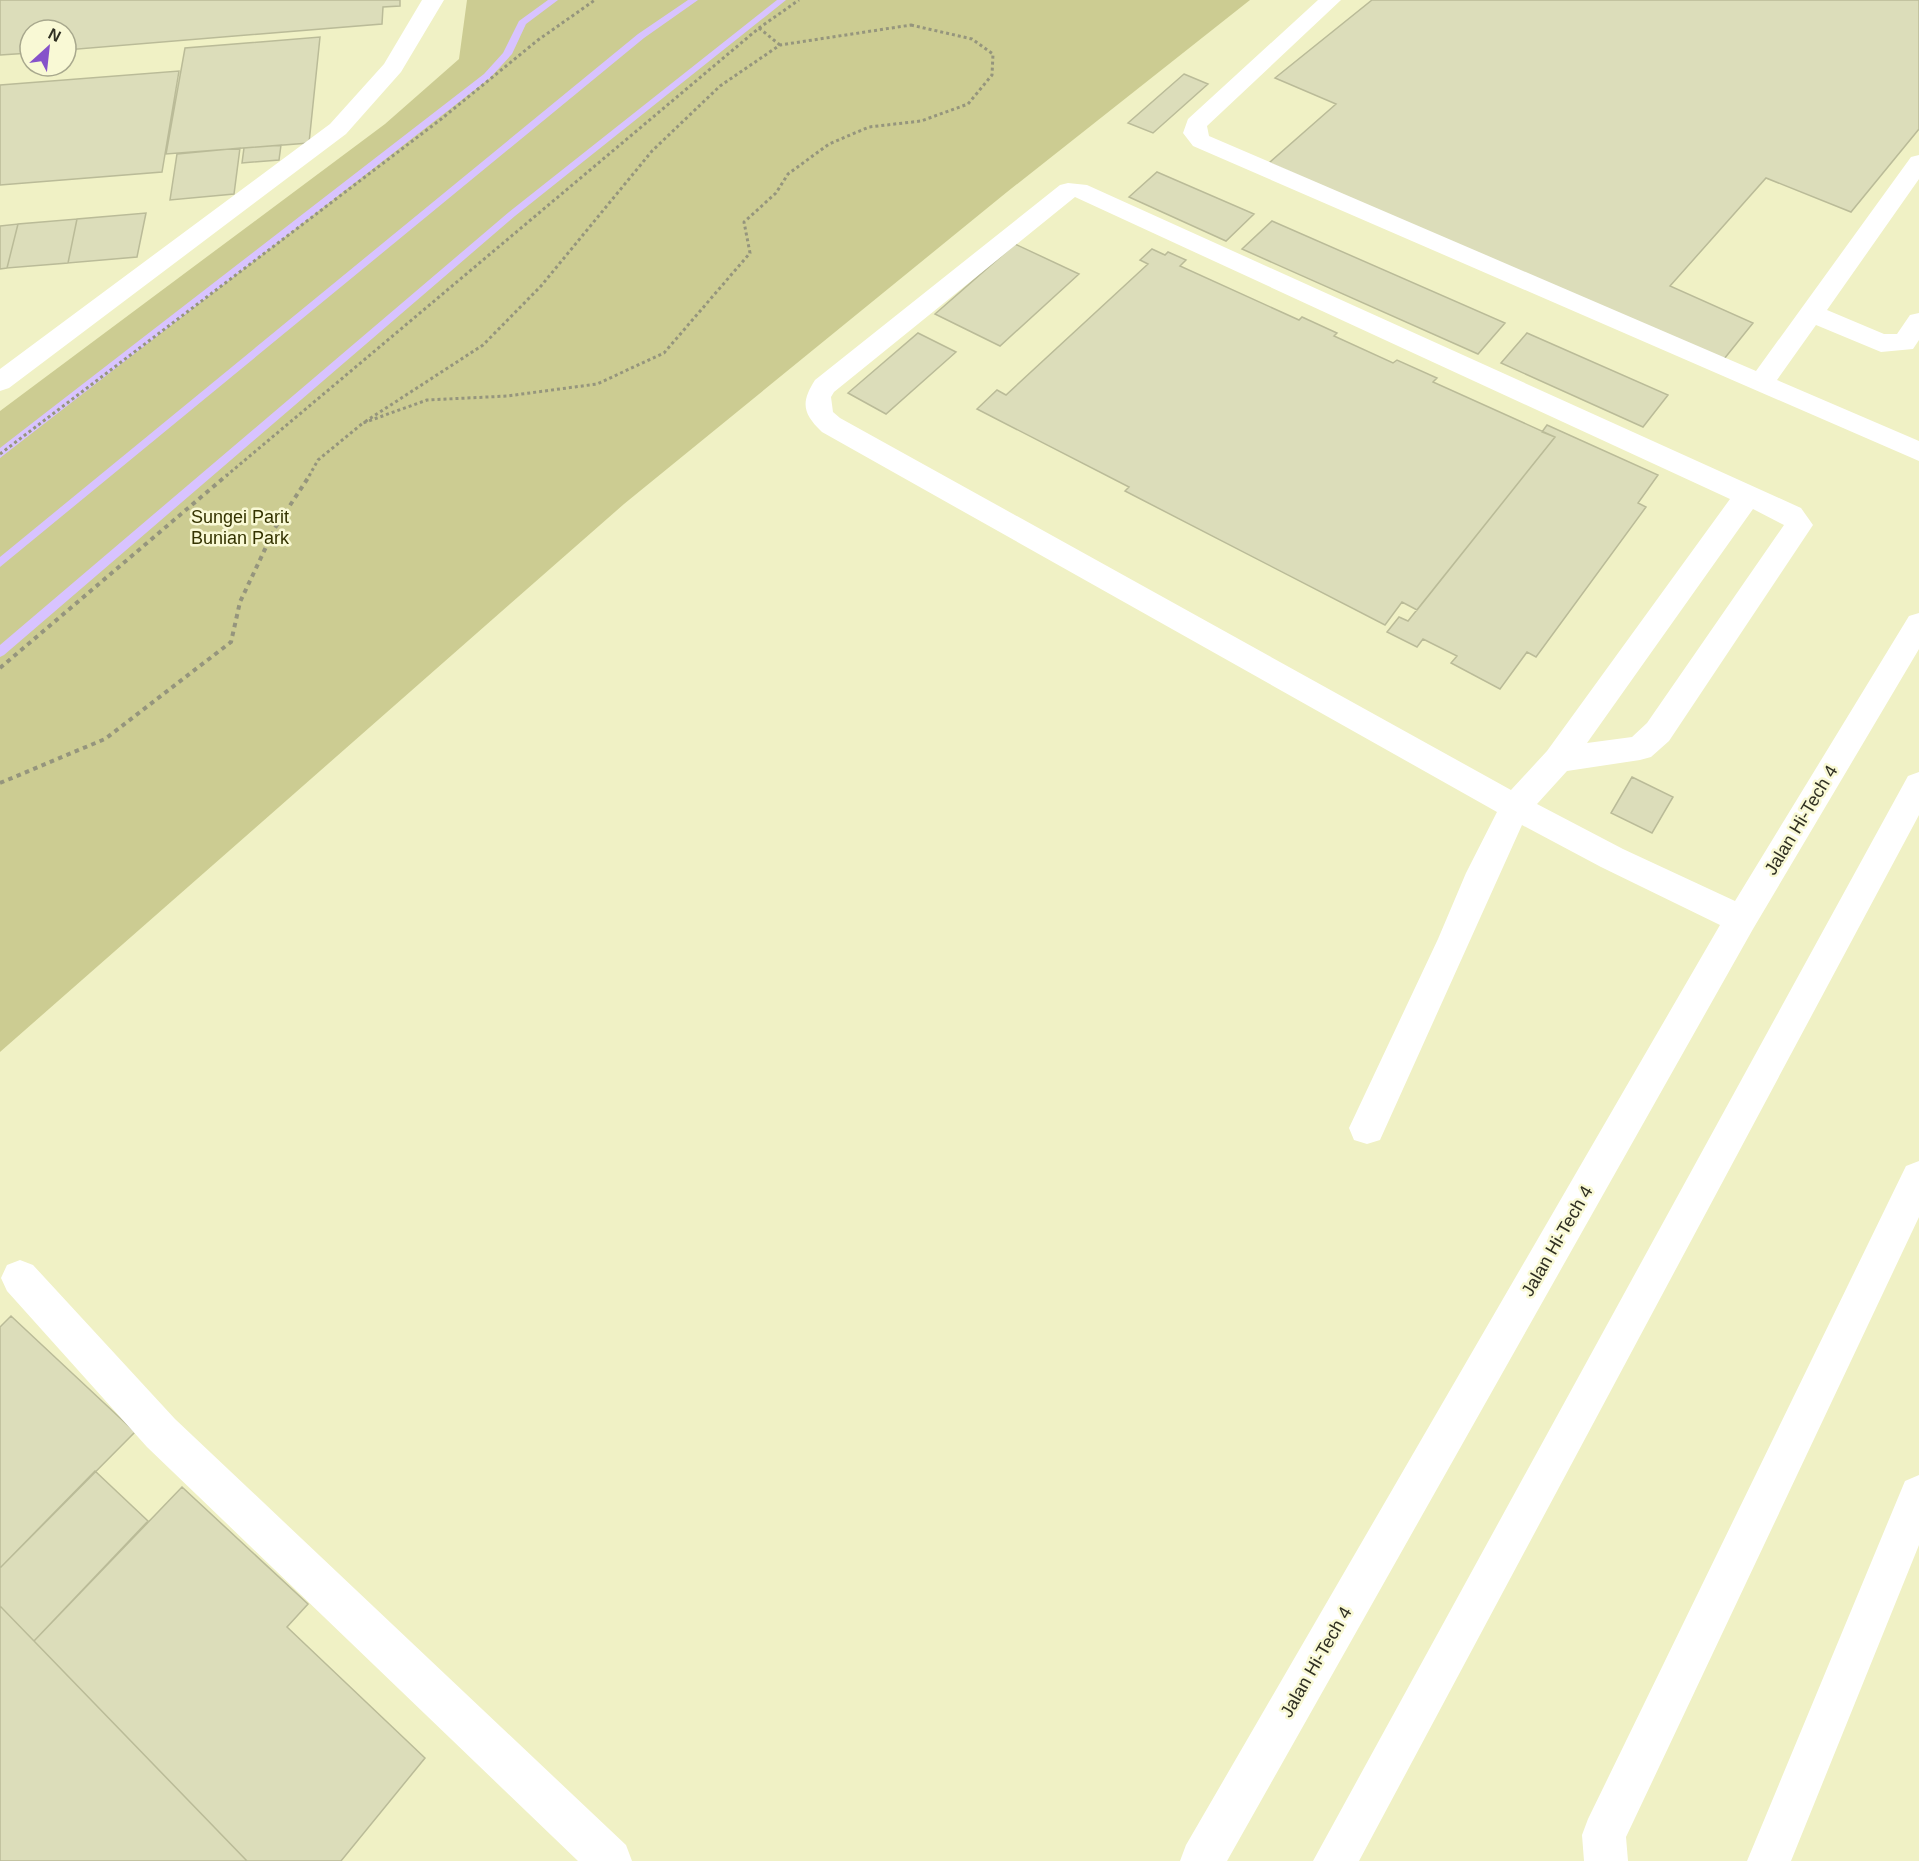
<svg xmlns="http://www.w3.org/2000/svg" width="1919" height="1861" font-family="Helvetica,sans-serif">
  <style>
    .built { fill: #f0f1c5; fill-rule: evenodd }
    .green { fill: #cccc92 }
    .lines { fill: none; stroke-linecap: round; stroke-linejoin: round }
    .stream { fill: #d8c3ff; fill-rule: evenodd }
    .building { fill: #dcddba; stroke: #babb98; stroke-width: 1.5 }
    .path-far1 { stroke: #95957d; stroke-width: 3; stroke-dasharray: 3 3; stroke-linecap: butt }
    .path { stroke: #95957d; stroke-width: 4; stroke-dasharray: 4.5 4.5; stroke-linecap: butt }
    .minor { fill: #fff; fill-rule: evenodd }
    .labels { text-anchor: middle; dominant-baseline: central; stroke-width: 5; stroke-linejoin: round; paint-order: stroke }
    .park-label { font-size: 18px; fill: #343300; stroke: #f9f9d5 }
    .street-label { font-size: 18px; fill: #2f2f22; stroke: #f9f9d5 }
  </style>
  <rect width="100%" height="100%" fill="#f9f9d5"/>
  <path class="built" d="M0 0H1919V1861H0ZM30 30H66V66H30Z"/>
  <path class="green" d="M467 0H1250L1007 192 624 504 0 1052V411L385 124 459 59Z"/>
  <g class="lines">
    <path class="stream" d="M548 0H558L526 24 512 54 490 78 0 458V448L484 74 503 53 519 21Z
      M688 0H698L644 38 0 567V557L638 34Z
      M777 0H786L515 216 4 655 0 657V645L509 212Z"/>
  </g>
  <path class="building" d="M0 0H400V6L383 7 382 24 66 50V30H30V53L0 55Z
    M1372 0H1919V129L1851 212 1766 178 1670 286 1753 323 1720 364 1269 163 1336 104 1275 78Z
    M320 37 309 143 166 154 185 48Z
    M179 71 162 172 0 185V85Z
    M1184 74 1208 84 1153 133 1128 123Z
    M281 145 279 160 242 163 244 148Z
    M240 148 234 194 170 200 177 154Z
    M1157 172 1254 214 1226 241 1129 197Z
    M146 213 137 257 68 263 77 219Z
    M77 219 68 263 7 268 18 224Z
    M1272 221 1505 323 1478 354 1242 249Z
    M18 224 7 268 0 269V226Z
    M1015 244 1079 274 1000 346 935 314Z
    M1152 249 1165 255 1168 252 1186 260 1180 266 1299 320 1302 317 1337 333 1334 336 1393 363 1397 360 1437 378 1433 382 1555 437 1417 610 1402 602 1385 625 1125 491 1129 487 977 409 997 390 1006 395 1148 264 1140 260Z
    M918 333 956 352 886 414 848 393Z
    M1527 333 1668 395 1643 427 1501 363Z
    M1547 425 1658 475 1638 503 1646 507 1536 657 1527 652 1500 689 1451 663 1457 656 1423 639 1417 647 1387 632 1399 617 1408 621 1555 437 1542 432Z
    M1632 777 1673 797 1652 833 1611 813Z
    M11 1316 135 1432 0 1568V1327Z
    M95 1471 148 1521 34 1641 0 1606V1568Z
    M182 1487 308 1604 287 1627 425 1758 341 1861H247L34 1641Z
    M0 1606 34 1641 247 1861H0Z"/>
  <g class="lines">
    <path class="path-far1" d="M911 25 972 39 993 54 992 75 968 104 921 121 869 127 829 144 788 174 776 193 744 222 750 253 664 353 597 384 507 396 427 400 363 423 483 345 541 286 652 151 720 86 780 45Z
      M759 28 780 45
      M0 454 440 120 538 40 595 0
      M226 476 759 28 799 0
      M309 476 318 460 363 423"/>
    <path class="path" d="M0 668 227 475
      M0 783 105 739 231 642 240 602 275 528 310 475"/>
    <path class="minor" d="M422 0H444L401 72 346 134 9 388 0 391V369L330 124 384 64Z
      M1318 0H1341L1207 126 1209 136 1756 371 1911 157 1919 155V179L1827 310 1884 334H1897L1910 315 1919 313V340L1913 349 1881 352 1816 325 1777 380 1919 441V461L1193 146 1183 133 1188 119Z
      M1068 183 1087 185 1801 508 1813 525 1669 741 1651 757 1640 760 1567 771 1537 804 1623 849 1735 901 1909 616 1919 613V649L1753 929 1227 1861H1180L1186 1845 1720 925 1601 867 1522 825 1380 1140 1367 1144 1354 1140 1349 1128 1438 939 1466 873 1497 812 822 432C802 413 801 402 815 380L1060 185ZM1075 197 1730 499 1547 751 1511 790 840 418 833 412 831 397 834 392ZM1753 509 1784 525 1647 723 1632 737 1587 743Z
      M1919 772V815L1359 1861H1313L1908 776Z
      M1919 1161V1217L1626 1837 1628 1861H1584L1582 1835 1588 1819 1906 1166Z
      M20 1260 33 1265 175 1419 626 1845 632 1861H578L147 1447 7 1291 1 1278 7 1265Z
      M1919 1475V1545L1791 1861H1747L1905 1481Z"/>
  </g>
  <g class="labels">
    <g class="park-label">
      <text x="240" y="517">Sungei Parit<tspan x="240" dy="21">Bunian Park</tspan></text>
    </g>
    <g class="street-label">
      <text transform="translate(1801 820) rotate(-59)">Jalan Hi-Tech 4</text>
      <text transform="translate(1557 1241) rotate(-60)">Jalan Hi-Tech 4</text>
      <text transform="translate(1316 1662) rotate(-60)">Jalan Hi-Tech 4</text>
    </g>
  </g>
  <g transform="translate(48 48) rotate(27)"><circle r="28" fill="#f9f9d5" stroke="#a8a88d" stroke-width="1.5"/>
  <path d="M0-4.5L10 22L0 15L-10 22Z" fill="#8652ca"/>
  <text y="-9" font-size="16" font-weight="bold" text-anchor="middle" fill="#2f2f22">N</text>
  </g>
</svg>
